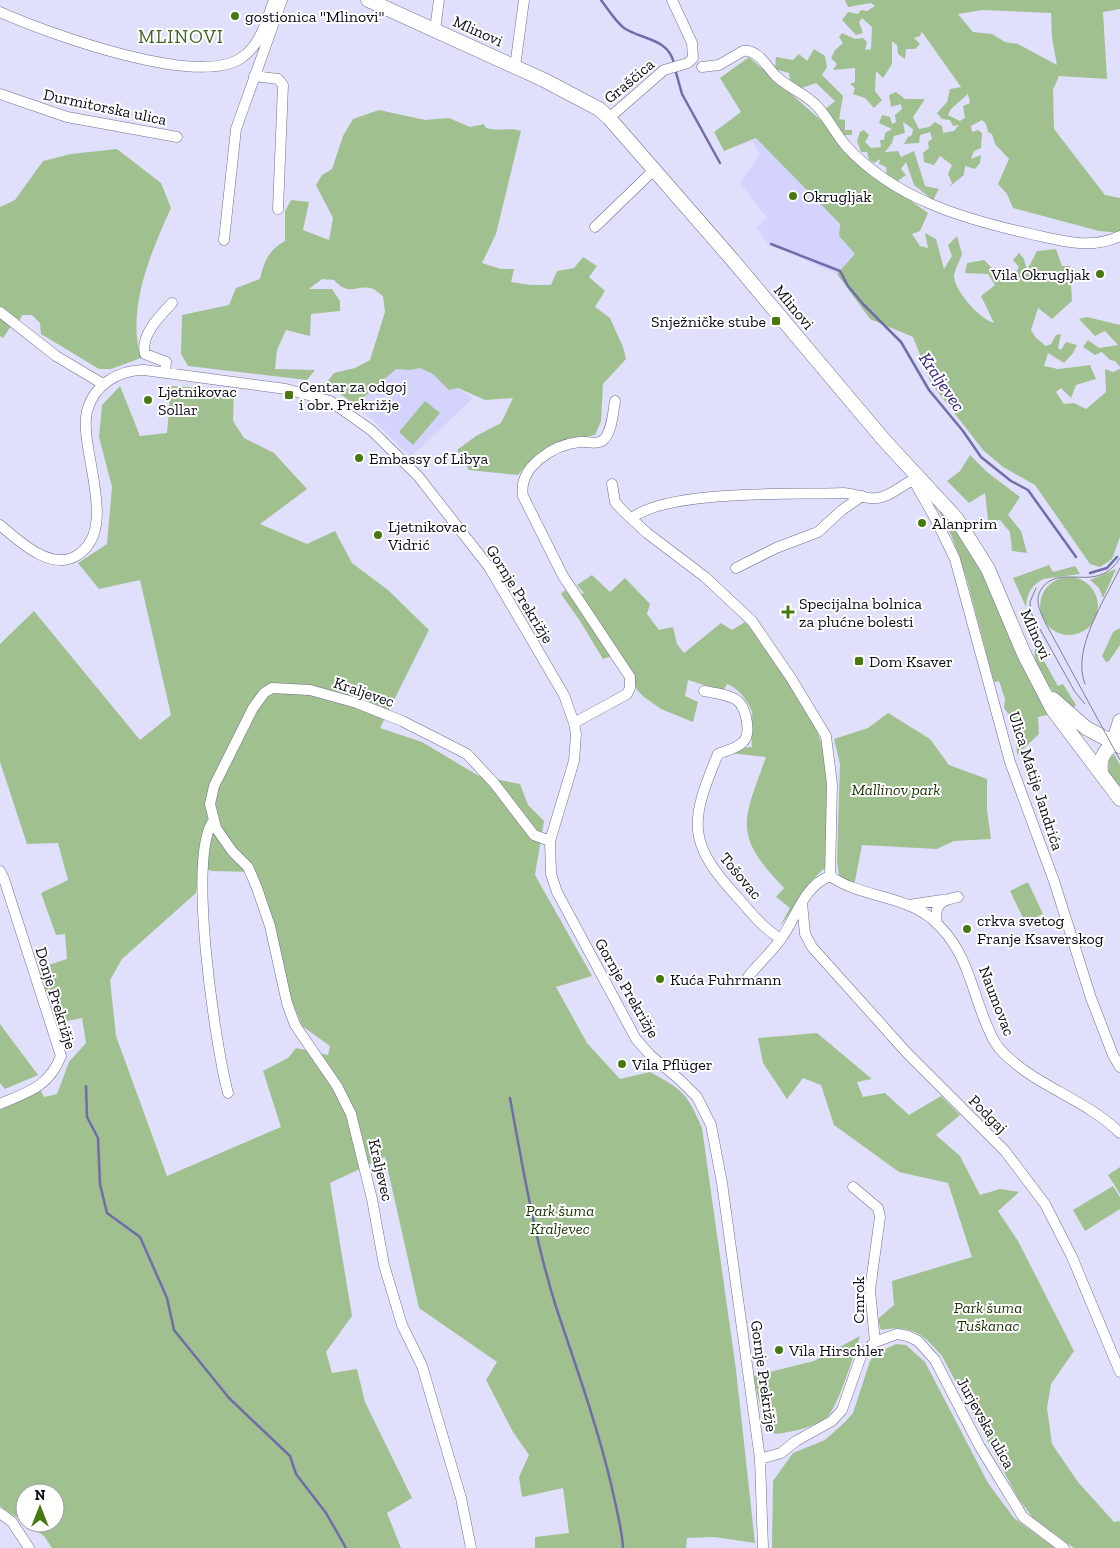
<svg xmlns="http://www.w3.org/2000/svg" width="1120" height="1548" font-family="'Zilla Slab',serif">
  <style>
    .built { fill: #d3d3fd }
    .green { fill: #a1c08f; fill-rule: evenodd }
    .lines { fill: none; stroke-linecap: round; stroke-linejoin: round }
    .stream { stroke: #706eaa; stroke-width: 2.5 }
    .minor-casing { stroke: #6f6f8e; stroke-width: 11 }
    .major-casing { stroke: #6f6f8e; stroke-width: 15 }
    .minor { stroke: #fff; stroke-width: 10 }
    .major { stroke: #fff; stroke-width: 14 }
    .tram { stroke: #7f7f94; stroke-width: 1 }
    .poi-dot { fill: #447a0e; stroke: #fff; stroke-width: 2 }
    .labels { text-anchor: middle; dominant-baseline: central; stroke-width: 4; stroke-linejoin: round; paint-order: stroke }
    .poi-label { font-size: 16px; fill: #0b0a16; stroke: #fff; text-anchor: start }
    .street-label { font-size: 16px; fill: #0b0a16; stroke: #fff }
    .park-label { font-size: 16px; font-style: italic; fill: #173400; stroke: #fff }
    .water-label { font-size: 18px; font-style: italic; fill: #321e7a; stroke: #fff }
    .quarter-label { font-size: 19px; letter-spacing: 1px; fill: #3e6324; stroke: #fff }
  </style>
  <rect width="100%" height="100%" fill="#e0e0fc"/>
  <path class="built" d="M756 138 840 224 839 236 855 254 837 274 767 243 757 228 767 218 740 183 760 155 752 140Z
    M400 352 473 398 411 457 354 402Z"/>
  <path class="green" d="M845 0H1120V9L1103 12 1107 79 1059 76 1053 90 1054 129 1105 195 1120 198V233L1099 231 1013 208 1007 194 998 184 1009 159 995 144 992 134 988 132 986 124 982 120 971 126 972 132 978 130 982 133 981 148 974 151 971 159 981 155 980 163 975 169 965 166 964 175 949 187 952 183 948 174 952 165 940 156 934 165 924 162 923 153 929 148 928 142 932 139 930 132 920 135 919 143 904 144 908 137 912 135 913 129 903 122 905 133 894 136 892 143 885 152 898 151 901 157 914 151 925 186 939 189 933 200 914 185 906 162 901 169 906 175 896 182 887 177 886 167 879 164 880 159 874 163 869 160 867 152H861L857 141 860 132 864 130 869 135 865 142 871 148 881 147 880 140H884L885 133 892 129 879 123 882 115 890 117 892 124 896 122 895 115 902 109 901 104 891 107 889 95 896 92 905 99H925L913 117 919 129 929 127 935 122 942 126 943 133 954 131 959 125 953 126 950 120 942 119 937 113 947 102 950 89 961 87 922 32 920 36 914 38 920 44 915 49H906L905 59 898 54 897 45 892 41V64L883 78 876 71 875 91 882 100 874 108 865 98 853 94 855 88 850 84 855 82V68L833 70 837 64 831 58 835 50 843 43 839 37 842 33 855 39 863 38 867 42 865 50 871 49 872 27 862 18 859 22 863 33 856 35 842 20 848 12 858 14 861 10 867 11 875 6 871 3 848 7ZM983 10 1051 13 1052 38 1057 65 1018 44 1005 42 992 34 973 32 958 14ZM968 94 970 103 963 106 965 118 960 121 948 115 951 109Z
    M814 49 825 56 827 67 822 75 843 96 839 119 845 120V130H852V135H844L824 110 835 101 816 83 802 88 790 80 789 73 775 69 776 57 793 60 799 54 807 61Z
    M749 57 823 122 863 167 928 213 920 231 912 234 920 246 928 248 925 233 936 239 944 269 952 256 948 245 957 236 962 254C960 261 954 270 954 277 956 293 980 319 994 323L981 296 995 285 988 274 965 273 967 263 984 260 994 270 1002 269 1014 282 1021 280 1016 272 1019 267 1013 260 1019 253 1024 259 1027 270 1037 251 1056 249 1062 266H1070L1072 301 1052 319 1038 308 1031 330 1036 338 1046 346 1051 344 1056 335 1061 334 1058 348 1061 350 1066 342 1077 345 1073 353 1064 363 1048 353 1044 366 1058 369 1090 365 1096 379 1076 385 1071 398 1061 388 1056 392 1064 404 1074 403 1086 409 1106 392 1105 369 1113 372 1120 369V537L1112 559 1100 567 1090 564 1035 485 1003 467 983 450 931 383 913 337 870 319 837 274 855 254 839 236 840 224 756 138 724 151 714 132 741 112 720 78Z
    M379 110 425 120 449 118 470 127 484 124 486 128C498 132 508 127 521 131L496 234 482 263 501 269H514L511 282 531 285H551L557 271 574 268 583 257 597 266 589 277 605 291 595 307 610 318 623 347 626 359 603 384 601 421 595 435C555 444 545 440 518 475L469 470 457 450 476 436 501 423 513 398 485 400 458 388 449 390 433 374 420 368 410 370 396 369 355 405 326 383 334 373 355 368 370 360 385 312 383 296C380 294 376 290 373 289 358 283 350 298 334 280L322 279 309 289H332L340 301V311L311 314 310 336 286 330 277 350 275 369 315 370 307 380 188 366 181 354 182 315 229 305 236 288 260 279C264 261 269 250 285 241V211L291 200 309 202 303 230 329 240 333 218 316 185 322 175 332 169 343 136 353 119Z
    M117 149 161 183 171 208C151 252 126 309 141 358L111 369H99L41 334 40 323 32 315H22L19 322 11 326 3 338 0 336V207L15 200 43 161 71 154Z
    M1087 317 1120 325V367L1115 361 1110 360 1102 352 1095 355 1083 347 1088 340 1099 348 1118 345 1105 331 1095 336 1079 319Z
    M120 386 140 436 167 433 171 386 234 390 233 421 244 438 274 453 307 489 260 524 307 544 335 531 352 563 388 590 429 630 380 728 422 742 479 776 520 784 528 805 544 821 535 875 592 976 556 987 587 1043 620 1079 650 1072C683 1090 687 1093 702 1128L736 1370 755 1543 714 1537 687 1538 686 1548H535V1537L569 1533 563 1488 522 1497 519 1477 529 1455 513 1432 486 1380 497 1362 419 1308 385 1157 330 1183 352 1316 326 1352 332 1373 357 1369 365 1402 412 1498 387 1513 401 1548H52L44 1536 0 1506V1110L41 1091 44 1097 57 1094 69 1062 86 1043 82 1018 57 1023 50 1012 60 1007 56 995 45 997 39 968 67 959 65 934 56 935 41 893 68 880 58 843 27 844 0 762V644L34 611 140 740 171 715 140 580 99 589 78 563 107 544 112 487 99 437 102 405ZM200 868 213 871 254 872 262 889 292 1001 302 1026 330 1046 328 1055 296 1048 288 1058 263 1071 281 1127 167 1176 116 1036 110 980 122 959 196 893ZM25 1493H55V1523H25Z
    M425 401 440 413 413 445 399 432Z
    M970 455 987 472 1020 497 1008 515 1021 531 1027 553 1012 551 1010 532 1000 520H988L985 493 969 503 947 481 960 471Z
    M931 495 963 533 1051 714 1038 717 1039 734 1017 755 1016 736 1010 716 1004 708 1005 699 999 681 994 682 967 580 952 537Z
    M1049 565 1053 572 1075 566 1080 574 1043 579C1031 586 1027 593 1026 607L1013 578Z
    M1116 569 1103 598 1099 588 1090 580Z
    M592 575 610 592 625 578 650 604 647 614 659 630 673 627 677 644 684 653 721 623 732 630 745 622C767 647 815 714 822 746 830 786 826 828 825 868 805 884 797 907 780 926L790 908 776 897 784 888C732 834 743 822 766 757L729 753 733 748 752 747C751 740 753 715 752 712 748 700 738 688 727 684L723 691 688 680 685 696 698 702 693 722 661 709 644 697 637 690 633 678 618 654 603 659 580 621 561 594 565 590 572 597 584 593 577 585Z
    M1040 606a29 29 0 1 1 58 0a29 29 0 1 1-58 0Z
    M1120 628V645L1109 661 1106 662 1102 656 1113 632Z
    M1036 646 1043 647 1048 655 1043 659 1058 686 1063 684 1076 705 1072 709C1056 695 1028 670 1036 646Z
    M888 713 930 739 949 765 987 779V810L991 839 954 841 937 849 862 845 854 886 839 876 837 860 840 764 834 739 868 728Z
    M1114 754 1120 765V791L1108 775 1109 760Z
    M1028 882 1043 914 1025 922 1010 891Z
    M0 1024 38 1075 5 1089 0 1083Z
    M817 1033 872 1079 857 1082 863 1097 885 1093 909 1115 941 1096 960 1115 936 1135 960 1156 980 1195 1000 1189 1019 1192 998 1211 1018 1241 1074 1351 1051 1384 1047 1408 1052 1444 1078 1482 1114 1522 1120 1521V1548H1074L1033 1518 1018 1498 942 1356C922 1333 912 1325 881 1330L878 1319 894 1305 892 1281 972 1257 948 1183 899 1172 834 1125 821 1085 803 1078 787 1099 763 1063 758 1038Z
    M1120 1167V1194L1108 1175Z
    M1113 1186 1120 1197V1209L1085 1231 1073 1210Z
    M860 1336C855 1351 837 1411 826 1418 811 1428 793 1432 775 1434L764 1421 753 1376 814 1361Z
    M896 1344 906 1345 925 1362 988 1483 1014 1518 1055 1548H772L773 1481 793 1453 825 1440 845 1422 853 1413 870 1361 875 1354Z"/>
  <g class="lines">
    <path class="stream" d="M601 0C608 9 615 21 624 28 642 40 668 38 674 63
      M675 69 682 94 720 163
      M771 244 840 271 848 286 863 304 901 342 929 390 963 431 981 457 1011 481 1028 490 1076 557
      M1090 573 1107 568 1117 557
      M86 1086 87 1117 98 1138 100 1184 107 1213 140 1237 167 1298 174 1330 229 1398 290 1456 296 1474 326 1513 346 1548
      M510 1098C523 1169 535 1241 557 1310 577 1369 598 1428 612 1488 616 1508 622 1528 623 1548"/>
    <defs>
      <path id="minor" d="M0 12C47 33 197 88 241 58 261 45 266 21 274 0
        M435 30 439 0
        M515 67 524 0
        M702 67 719 65 743 51C759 49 767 68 777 77 789 88 806 94 817 106 828 118 835 133 846 146 895 199 963 219 1031 234 1062 241 1090 250 1120 236
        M254 76 278 79 283 85 278 209
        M0 94 67 117 177 137
        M609 118 664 70 688 63 693 58 692 43 672 0
        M595 227 655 169
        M224 240 236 129 282 0
        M0 312 56 356 103 384
        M165 373 166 362 145 354C140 335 160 316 172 303
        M612 484 615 502 622 510 647 533 705 577 752 621 791 678 826 736 832 784 830 876
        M632 518C669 489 794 495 843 493 855 493 866 500 877 498 889 497 901 486 911 481H914L937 522 955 559 1010 762 1054 881 1091 998 1113 1055 1120 1067
        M0 525C19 541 50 571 76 556 121 530 78 449 87 411 94 385 118 370 144 370L286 389 330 401 371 430 418 476 489 567 564 695 574 723 576 734 574 761 550 841 551 874 557 892 636 1039 650 1055 679 1079 697 1097 711 1125 722 1183 760 1459 763 1548
        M736 568 776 548 818 532 842 510 862 496
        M704 691C714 693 726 694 735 699 746 705 752 733 743 742 738 748 725 751 718 754 689 823 687 843 739 899 751 913 765 930 781 939
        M574 723 627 694 630 688V677L563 576 523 496C518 467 553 445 579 442 587 441 595 445 602 441 612 434 613 412 615 401
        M214 820C186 853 216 1049 228 1093
        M0 871 4 879 61 1056C49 1087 28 1092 0 1104
        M830 876C860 897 902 895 931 918 966 948 969 981 985 1021 989 1030 992 1040 999 1048 1031 1085 1085 1098 1120 1133
        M802 903 805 934 812 947 907 1053 1005 1151 1045 1204 1072 1257 1120 1372
        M909 905 942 900
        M937 924C934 905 940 900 958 897
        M748 977C759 963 773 951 783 936 797 915 804 886 830 876
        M853 1187 878 1208 880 1217 870 1290 875 1342
        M760 1459 781 1453 796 1441 832 1421 842 1410 861 1356 875 1342 897 1334 908 1336 918 1341 935 1360 980 1447 1023 1517 1064 1548
        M0 1513 12 1522 29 1548
        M471 1548 461 1498 422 1366 402 1325 384 1265 372 1199 351 1114 337 1086 295 1025 287 1003 270 926 257 888 248 867 232 851 216 828 210 804 214 786 253 708 264 693 272 688 310 690 357 703 402 721 467 754 494 783 534 835 550 841"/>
      <path id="major" d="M368 0 544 80 599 109 609 118 730 257 884 440 956 518 988 569 1024 654 1053 710 1120 799
        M1053 699 1086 728 1120 746
        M1113 743 1120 721
        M1102 775C1097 759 1106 748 1119 739"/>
    </defs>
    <use href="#minor" class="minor-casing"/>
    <use href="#major" class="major-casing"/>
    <use href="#minor" class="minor"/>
    <use href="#major" class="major"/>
    <path class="tram" d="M1120 558C1115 566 1109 572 1100 575 1081 582 1056 569 1042 588 1033 601 1041 612 1046 624L1120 760
      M1036 588 1030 602 1031 613 1075 692 1085 704
      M1085 684C1071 649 1105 600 1120 568"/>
  </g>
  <g class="poi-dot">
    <circle cx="235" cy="16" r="5"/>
    <circle cx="793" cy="196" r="5"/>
    <circle cx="1100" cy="274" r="5"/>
    <rect x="771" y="316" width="10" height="10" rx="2.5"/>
    <rect x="284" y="390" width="10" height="10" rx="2.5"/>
    <circle cx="148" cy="400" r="5"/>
    <circle cx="359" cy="458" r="5"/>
    <circle cx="922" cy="523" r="5"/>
    <circle cx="378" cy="535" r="5"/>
    <path d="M785.5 604.5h5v5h5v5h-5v5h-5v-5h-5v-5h5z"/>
    <rect x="854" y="656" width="10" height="10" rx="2.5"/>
    <circle cx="967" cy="929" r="5"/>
    <circle cx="660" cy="979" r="5"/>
    <circle cx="622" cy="1064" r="5"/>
    <circle cx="779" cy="1350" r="5"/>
  </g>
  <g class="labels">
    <g class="poi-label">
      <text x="245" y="16">gostionica "Mlinovi"</text>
      <text x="803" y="196">Okrugljak</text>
      <text x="1090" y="274" text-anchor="end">Vila Okrugljak</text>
      <text x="766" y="321" text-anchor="end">Snježničke stube</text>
      <text x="299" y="386">Centar za odgoj<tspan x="299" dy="18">i obr. Prekrižje</tspan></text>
      <text x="158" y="391">Ljetnikovac<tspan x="158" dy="18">Sollar</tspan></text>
      <text x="369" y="458">Embassy of Libya</text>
      <text x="932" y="523">Alanprim</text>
      <text x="388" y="526">Ljetnikovac<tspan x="388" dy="18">Vidrić</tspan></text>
      <text x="799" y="603">Specijalna bolnica<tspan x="799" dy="18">za plućne bolesti</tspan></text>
      <text x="869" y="661">Dom Ksaver</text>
      <text x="977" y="920">crkva svetog<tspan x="977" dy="18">Franje Ksaverskog</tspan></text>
      <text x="670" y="979">Kuća Fuhrmann</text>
      <text x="632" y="1064">Vila Pflüger</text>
      <text x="789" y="1350">Vila Hirschler</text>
    </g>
    <g class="street-label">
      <text transform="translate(478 31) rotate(24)">Mlinovi</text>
      <text transform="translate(629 81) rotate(-40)">Graščica</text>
      <text transform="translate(105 107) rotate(12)">Durmitorska ulica</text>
      <text transform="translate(794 307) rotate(50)">Mlinovi</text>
      <text transform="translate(520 594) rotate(58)">Gornje Prekrižje</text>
      <text transform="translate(1036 634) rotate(66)">Mlinovi</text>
      <text transform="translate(364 692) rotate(19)">Kraljevec</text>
      <text transform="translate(1036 781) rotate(72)">Ulica Matije Jandrića</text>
      <text transform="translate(741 876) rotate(50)">Tošovac</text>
      <text transform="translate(627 988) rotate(60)">Gornje Prekrižje</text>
      <text transform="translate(56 998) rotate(73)">Donje Prekrižje</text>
      <text transform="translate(997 1001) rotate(69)">Naumovac</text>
      <text transform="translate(988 1114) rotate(45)">Podgaj</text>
      <text transform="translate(381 1170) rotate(77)">Kraljevec</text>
      <text transform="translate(858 1300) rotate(-90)">Cmrok</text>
      <text transform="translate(764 1376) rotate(82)">Gornje Prekrižje</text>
      <text transform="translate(986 1423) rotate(61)">Jurjevska ulica</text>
    </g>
    <g class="park-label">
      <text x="896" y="789">Mallinov park</text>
      <text x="560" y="1210">Park šuma<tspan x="560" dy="18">Kraljevec</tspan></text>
      <text x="988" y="1307">Park šuma<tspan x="988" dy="18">Tuškanac</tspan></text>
    </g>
    <g class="water-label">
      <text transform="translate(942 382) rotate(56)">Kraljevec</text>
    </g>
    <g class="quarter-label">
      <text x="181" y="36">MLINOVI</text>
    </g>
  </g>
  <g transform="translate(40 1508)"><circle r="24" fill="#ffffff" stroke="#9d9da2"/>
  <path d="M0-4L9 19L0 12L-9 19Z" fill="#447a0e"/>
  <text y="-8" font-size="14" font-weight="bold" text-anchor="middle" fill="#0b0a16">N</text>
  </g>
</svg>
